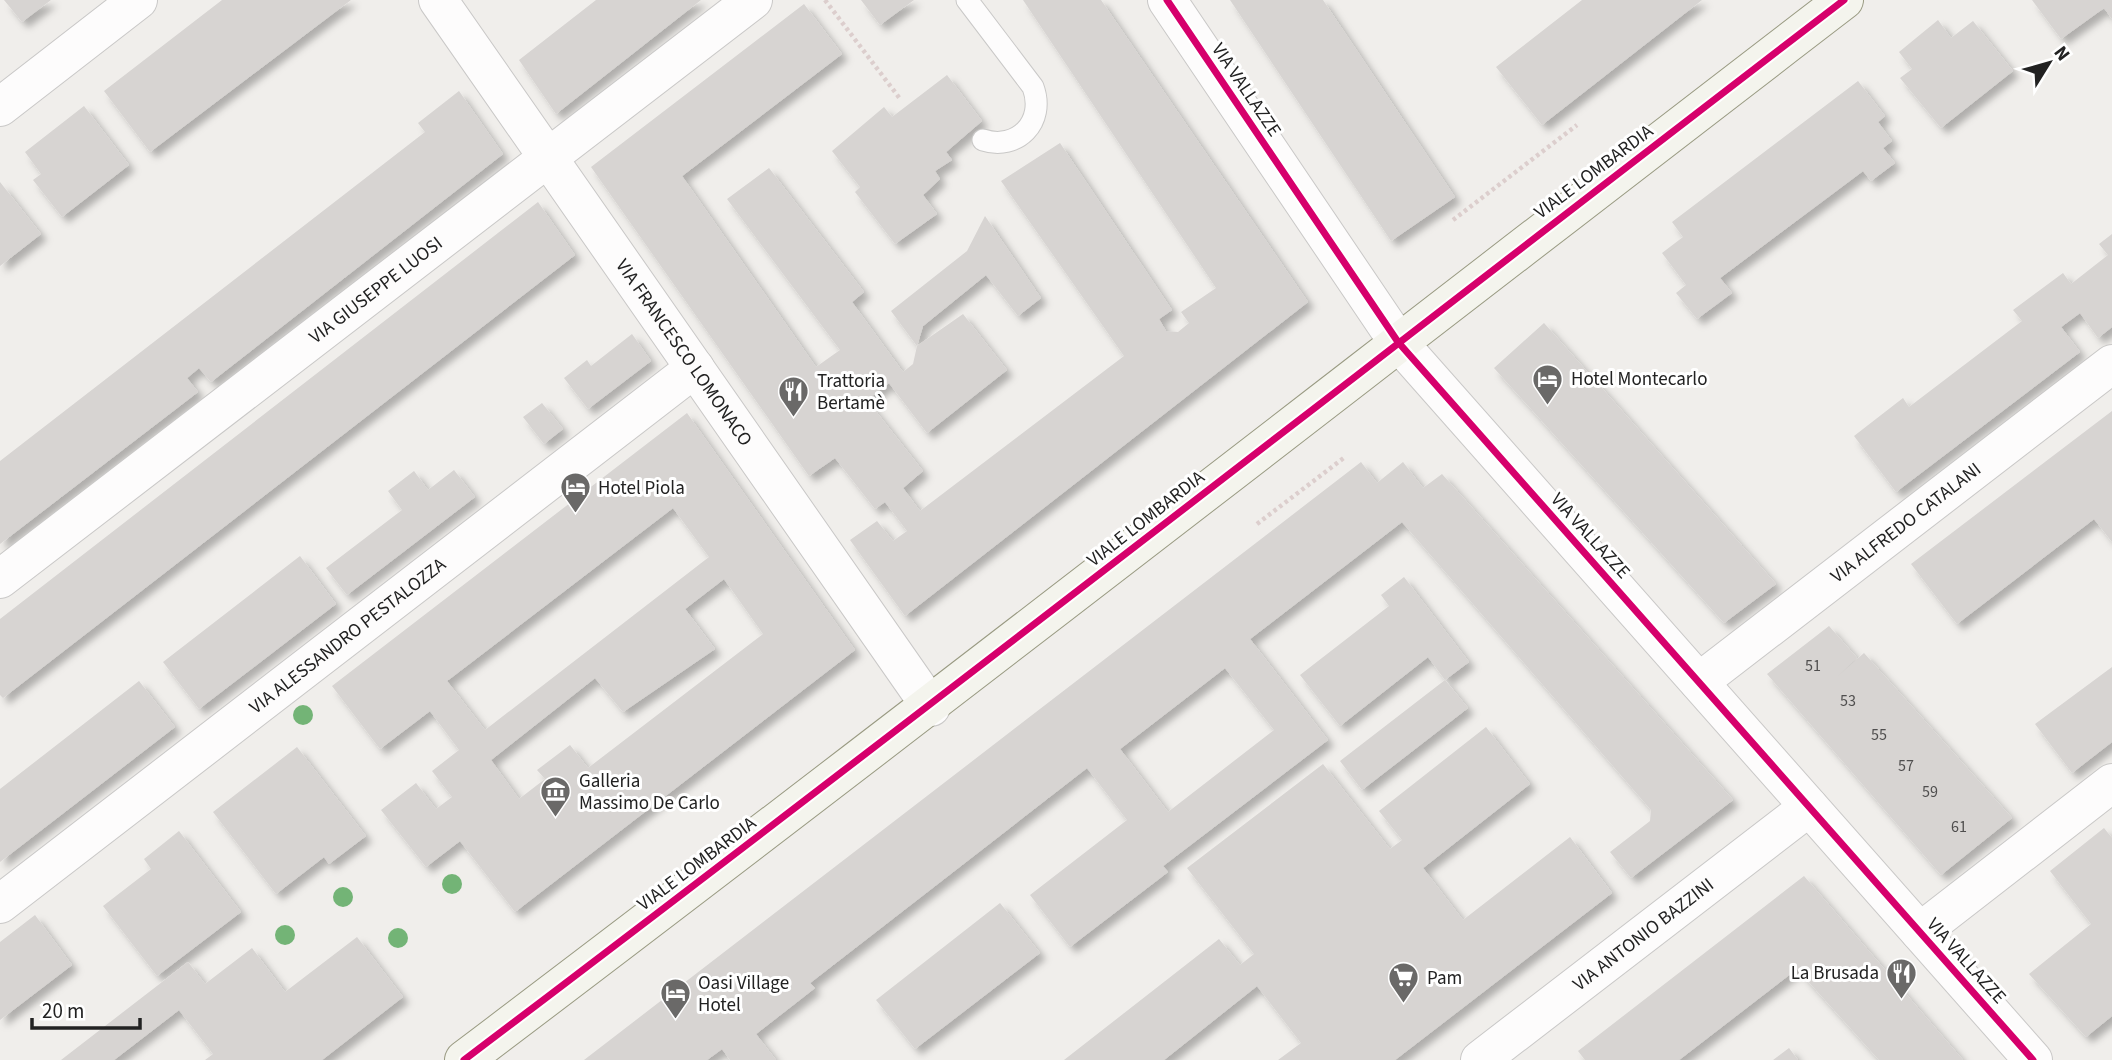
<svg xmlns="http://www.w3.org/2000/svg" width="2112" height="1060" font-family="'Source Sans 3',sans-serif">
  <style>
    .building { fill: #d7d4d2; fill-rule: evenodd; filter: url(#shadow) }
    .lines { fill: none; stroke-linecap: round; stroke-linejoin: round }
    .lane-casing { stroke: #c9c8c7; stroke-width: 23 }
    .street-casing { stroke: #c9c8c7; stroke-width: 40 }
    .secondary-casing { stroke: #999a82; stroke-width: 40 }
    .path { stroke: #dccecd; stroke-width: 4.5; stroke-dasharray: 3.5 3.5; stroke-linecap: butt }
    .lane { stroke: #fdfcfc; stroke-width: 21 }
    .street { stroke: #fdfcfc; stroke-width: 38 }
    .secondary { stroke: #f4f4ed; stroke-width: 38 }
    .cycleway-casing { stroke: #fff; stroke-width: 11 }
    .cycleway { stroke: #d6006c; stroke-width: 7 }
    .tree { fill: #73b476 }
    .labels { text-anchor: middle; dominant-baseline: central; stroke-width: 6; stroke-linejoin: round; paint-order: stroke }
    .number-label { font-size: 16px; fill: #4f4e4e }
    .street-label { font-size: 19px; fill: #222; stroke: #fff }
    .poi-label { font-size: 19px; fill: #222; stroke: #fff; text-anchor: start }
  </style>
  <defs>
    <filter id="shadow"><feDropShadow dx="6" dy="6" stdDeviation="3.5" flood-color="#0004"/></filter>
  </defs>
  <rect width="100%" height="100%" fill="#f0eeeb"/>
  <path class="building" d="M4 0H51L22 22Z
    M222 0H351L150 152 104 91Z
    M596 0H701L556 114 519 60Z
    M861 0H914L880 25Z
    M1023 0H1101L1308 302 905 616 850 540 877 521 893 541 907 531 885 502 875 509 835 458 809 476 591 167 804 4 842 54 682 176 816 367 840 350 727 199 769 168 864 292 852 302 903 372 913 364 917 346 891 311 967 251 985 216 1041 298 1018 316 986 275 923 326 917 346 963 314 1007 370 927 433 889 383 867 400 923 471 903 488 920 511 1124 356 1001 181 1060 143 1172 310 1159 319 1166 331 1178 332 1189 323 1181 312 1216 288Z
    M1230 0H1323L1455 197 1391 241Z
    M1582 0H1702L1542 125 1496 67Z
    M2032 0H2112V19L2104 8 2061 39Z
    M1938 20 1951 38 1973 21 2013 71 1941 128 1900 78 1912 69 1899 52Z
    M947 75 982 121 946 152 952 160 935 171 940 179 923 195 937 214 895 244 855 192 860 187 832 151 884 107 892 117Z
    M1858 81 1885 116 1878 122 1892 141 1883 148 1895 163 1871 181 1863 171 1720 278 1732 293 1697 319 1676 293 1686 285 1662 253 1683 237 1672 222Z
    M459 91 503 154 211 382 199 368 187 378 198 392 0 544V461L425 132 418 123Z
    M84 106 129 165 62 217 33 180 41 174 25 152Z
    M0 182 41 234 0 266Z
    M538 202 575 255 3 698 0 695V619Z
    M2112 234V327L2098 338 2080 313 2061 327 2080 352 1896 492 1854 436 1903 398 1909 407 2022 321 2013 310 2063 273 2071 284 2108 255 2099 244Z
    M1544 323 1776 584 1724 623 1494 368Z
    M632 334 651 361 588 409 564 378 587 360 591 366Z
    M542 403 563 429 544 444 523 417Z
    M2112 411V542L2094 519 1957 624 1911 564Z
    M687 413 855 650 515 912 460 841 426 867 381 810 416 783 436 809 452 797 432 771 459 750 430 711 380 749 332 686ZM673 508 709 557 485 730 447 681ZM724 579 763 634 588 768 570 745 537 770 545 779 519 799 491 760 595 678 623 712 715 649 685 609Z
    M1361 462 1377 483 1403 462 1423 488 1442 474 1733 800 1631 878 1610 852 1650 821 1651 810 1402 522 1250 639 1328 740 1163 866 1168 872 1070 947 1030 895 1127 820 1087 768 810 983 815 988 756 1034 776 1060H730L722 1049 707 1060H584ZM1225 668 1274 730 1168 812 1120 749Z
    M454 470 475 497 347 595 326 568 402 510 388 491 414 471 428 490Z
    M300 556 336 604 199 709 163 662Z
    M1404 577 1469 662 1445 680 1468 708 1362 790 1340 761 1445 680 1428 657 1340 726 1300 675 1389 606 1381 595Z
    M1829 626 1857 658 1838 676 1864 653 2012 818 1941 875 1767 674Z
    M2112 667V742L2072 773 2035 724Z
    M139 681 175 727 0 862V789Z
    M1486 727 1530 784 1423 868 1463 920 1570 837 1612 893 1395 1060H1278L1301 1043 1257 986 1164 1060H1064L1219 939 1240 965 1254 954 1187 868 1323 764 1390 849 1402 840 1379 811Z
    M297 747 366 836 329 864 324 857 276 894 213 812Z
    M2104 828 2112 838V1016L2086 1037 2029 974 2091 924 2050 871Z
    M179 831 241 912 157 976 103 906 151 869 144 859Z
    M1804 876 1963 1060H1879L1797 969 1679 1060H1585L1578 1051Z
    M1000 903 1040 953 915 1049 876 1000Z
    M35 915 72 965 0 1020V942Z
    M357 937 403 997 322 1060H205L213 1054 179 1010 114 1060H61L188 962 205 984 252 948 285 992Z
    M1789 1048 1798 1060H1773Z"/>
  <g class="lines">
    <defs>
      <path id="lane" d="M967 0 1033 87C1046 122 1017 151 983 140"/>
      <g id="street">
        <path id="s1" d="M438 0 931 707"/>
        <path d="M1167 0 1398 342 2033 1060"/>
        <path d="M0 107 138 0"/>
        <path id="s2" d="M0 579 753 0"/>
        <path id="s3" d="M1699 682 2112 364"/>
        <path id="s4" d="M0 904 695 368"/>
        <path d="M1920 932 2112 783"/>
        <path id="s5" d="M1480 1060 1809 807"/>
      </g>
      <path id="secondary" d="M464 1060C927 710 1384 353 1844 0"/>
    </defs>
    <use href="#lane" class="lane-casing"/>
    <use href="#street" class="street-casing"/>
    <use href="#secondary" class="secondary-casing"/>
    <path class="path" d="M825 0 901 100
      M1453 220 1577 125
      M1257 524 1345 457"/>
    <use href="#lane" class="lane"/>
    <use href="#street" class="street"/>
    <use href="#secondary" class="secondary"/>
    <defs>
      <path id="cycleway" d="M1167 0 1398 342 2033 1060
        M464 1060C927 710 1384 353 1844 0"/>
    </defs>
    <use href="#cycleway" class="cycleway-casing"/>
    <use href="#cycleway" class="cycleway"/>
  </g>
  <g class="tree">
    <circle cx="303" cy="715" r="10"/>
    <circle cx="452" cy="884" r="10"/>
    <circle cx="343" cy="897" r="10"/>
    <circle cx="285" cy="935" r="10"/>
    <circle cx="398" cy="938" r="10"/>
  </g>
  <defs>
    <symbol id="hotel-pin" viewBox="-11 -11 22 30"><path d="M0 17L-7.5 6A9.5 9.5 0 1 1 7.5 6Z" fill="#6a6968" stroke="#fff"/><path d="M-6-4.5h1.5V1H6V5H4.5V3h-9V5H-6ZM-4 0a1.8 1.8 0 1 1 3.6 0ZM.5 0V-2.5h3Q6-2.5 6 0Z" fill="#fff"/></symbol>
    <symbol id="restaurant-pin" viewBox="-11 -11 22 30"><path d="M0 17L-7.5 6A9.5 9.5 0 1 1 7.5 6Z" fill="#6a6968" stroke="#fff"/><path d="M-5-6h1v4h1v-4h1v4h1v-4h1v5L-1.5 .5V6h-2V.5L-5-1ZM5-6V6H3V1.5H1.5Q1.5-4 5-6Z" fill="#fff"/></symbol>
    <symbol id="museum-pin" viewBox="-11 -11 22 30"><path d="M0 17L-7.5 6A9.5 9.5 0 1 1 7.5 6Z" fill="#6a6968" stroke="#fff"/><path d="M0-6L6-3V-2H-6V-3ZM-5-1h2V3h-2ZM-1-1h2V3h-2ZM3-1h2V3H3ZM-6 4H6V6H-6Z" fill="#fff"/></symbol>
    <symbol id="supermarket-pin" viewBox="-11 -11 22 30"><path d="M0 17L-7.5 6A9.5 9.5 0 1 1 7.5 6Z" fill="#6a6968" stroke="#fff"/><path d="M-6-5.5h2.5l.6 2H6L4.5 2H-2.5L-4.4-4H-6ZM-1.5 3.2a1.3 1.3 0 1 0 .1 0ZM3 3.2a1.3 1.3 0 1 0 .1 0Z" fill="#fff"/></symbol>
  </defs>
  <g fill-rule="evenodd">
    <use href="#hotel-pin" x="1530" y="362" width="35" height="47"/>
    <use href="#restaurant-pin" x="776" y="374" width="35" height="47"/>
    <use href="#hotel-pin" x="558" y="470" width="35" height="47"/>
    <use href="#museum-pin" x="538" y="774" width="35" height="47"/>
    <use href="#restaurant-pin" x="1884" y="956" width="35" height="47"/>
    <use href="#supermarket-pin" x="1386" y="960" width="35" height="47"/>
    <use href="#hotel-pin" x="658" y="976" width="35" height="47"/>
  </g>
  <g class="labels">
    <g class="number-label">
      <text x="1813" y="666">51</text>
      <text x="1848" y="701">53</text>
      <text x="1879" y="735">55</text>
      <text x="1906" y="766">57</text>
      <text x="1930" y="792">59</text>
      <text x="1959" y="827">61</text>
    </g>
    <g class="street-label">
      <text transform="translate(1246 90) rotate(56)">VIA VALLAZZE</text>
      <text transform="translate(1594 172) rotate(-37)">VIALE LOMBARDIA</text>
      <text stroke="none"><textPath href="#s2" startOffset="474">VIA GIUSEPPE LUOSI</textPath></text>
      <text stroke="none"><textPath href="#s1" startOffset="430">VIA FRANCESCO LOMONACO</textPath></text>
      <text transform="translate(1146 519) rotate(-38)">VIALE LOMBARDIA</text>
      <text stroke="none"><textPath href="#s3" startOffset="261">VIA ALFREDO CATALANI</textPath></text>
      <text transform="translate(1590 536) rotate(48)">VIA VALLAZZE</text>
      <text stroke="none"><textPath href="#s4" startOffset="439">VIA ALESSANDRO PESTALOZZA</textPath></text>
      <text transform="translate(697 864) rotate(-37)">VIALE LOMBARDIA</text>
      <text stroke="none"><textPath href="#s5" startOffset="206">VIA ANTONIO BAZZINI</textPath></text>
      <text transform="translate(1966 961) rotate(48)">VIA VALLAZZE</text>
    </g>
    <g class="poi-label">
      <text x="1571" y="379">Hotel Montecarlo</text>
      <text x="817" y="381">Trattoria<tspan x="817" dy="22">Bertamè</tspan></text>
      <text x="598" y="488">Hotel Piola</text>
      <text x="579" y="781">Galleria<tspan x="579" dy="22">Massimo De Carlo</tspan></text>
      <text x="1879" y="973" text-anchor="end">La Brusada</text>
      <text x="1427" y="978">Pam</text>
      <text x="698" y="983">Oasi Village<tspan x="698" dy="22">Hotel</tspan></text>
    </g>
  </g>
  <g transform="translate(2049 63) rotate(53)" stroke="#ffffff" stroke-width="5" paint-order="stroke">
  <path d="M0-5L12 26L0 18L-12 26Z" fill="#222222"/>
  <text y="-10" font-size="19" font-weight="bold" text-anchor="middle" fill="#222222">N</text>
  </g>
  <path d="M32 1018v10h108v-10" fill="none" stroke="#222222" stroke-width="3.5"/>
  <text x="42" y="1018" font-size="21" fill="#222222" stroke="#ffffff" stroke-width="5" paint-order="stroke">20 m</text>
</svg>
